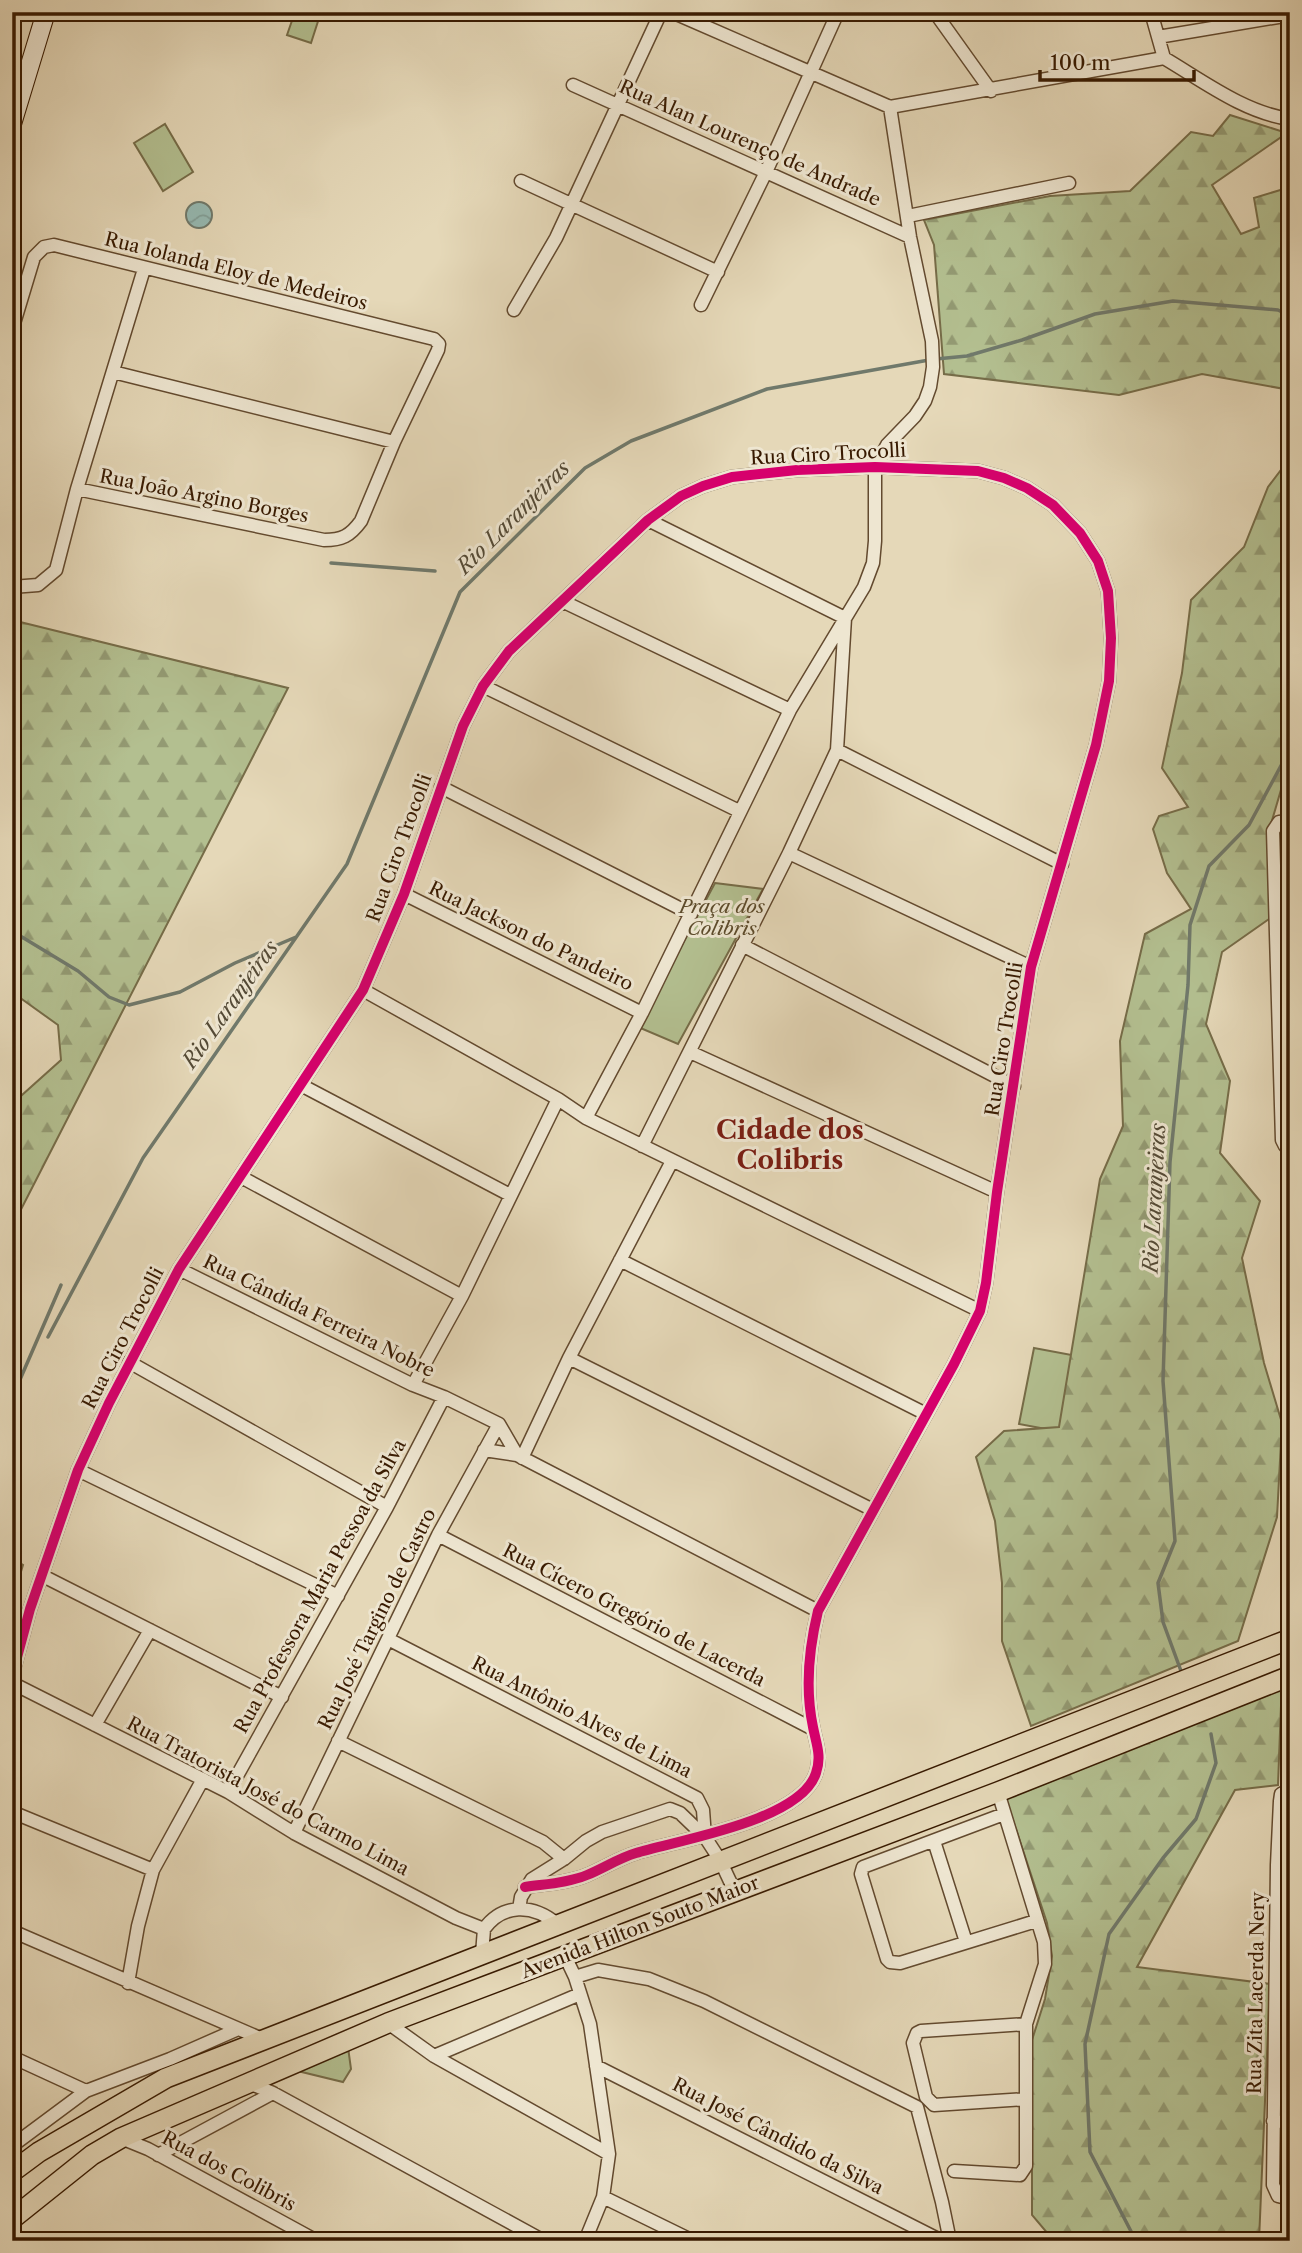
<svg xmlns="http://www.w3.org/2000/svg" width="1302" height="2253" font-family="'Libre Caslon Text',serif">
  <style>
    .green { fill: #b3bf90; stroke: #766c48; stroke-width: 2 }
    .forest { fill: url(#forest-firs); stroke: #766c48; stroke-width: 2 }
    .water { fill: url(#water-waves); stroke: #70796b; stroke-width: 2 }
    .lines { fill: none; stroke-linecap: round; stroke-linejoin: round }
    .stream { stroke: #70796b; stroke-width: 3.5 }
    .minor-casing { stroke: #634a2f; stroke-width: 15 }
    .secondary-casing { stroke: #381a01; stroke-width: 20 }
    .primary-casing { stroke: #381a01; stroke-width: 22 }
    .minor { stroke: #eee6d1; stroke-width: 12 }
    .secondary { stroke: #eee6d1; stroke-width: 18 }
    .primary { stroke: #e5d8b8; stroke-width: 19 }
    .cycleway-casing { stroke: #eee6d1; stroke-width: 15 }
    .cycleway { stroke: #d6006c; stroke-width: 10 }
    .labels { text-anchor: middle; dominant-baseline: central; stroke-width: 6; stroke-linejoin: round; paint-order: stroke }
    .street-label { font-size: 19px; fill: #381a01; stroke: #eee6d1 }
    .park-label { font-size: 19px; font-style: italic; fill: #5d4c2c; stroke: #eee6d1 }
    .water-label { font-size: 21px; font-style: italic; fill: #544a36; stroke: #eee6d1 }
    .district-label { font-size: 26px; font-weight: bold; fill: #7a1f14; stroke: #eee6d1 }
  </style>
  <defs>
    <pattern id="forest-firs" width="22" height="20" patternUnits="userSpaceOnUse" patternTransform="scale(1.75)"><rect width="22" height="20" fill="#b3bf90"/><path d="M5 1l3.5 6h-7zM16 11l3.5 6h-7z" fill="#939a73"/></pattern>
    <pattern id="water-waves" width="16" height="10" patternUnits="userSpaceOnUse" patternTransform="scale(1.75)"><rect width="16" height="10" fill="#96b9b1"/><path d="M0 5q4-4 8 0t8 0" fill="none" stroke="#829e96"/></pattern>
  </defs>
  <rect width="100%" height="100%" fill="#e5d8b8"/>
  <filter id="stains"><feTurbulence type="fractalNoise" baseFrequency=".00286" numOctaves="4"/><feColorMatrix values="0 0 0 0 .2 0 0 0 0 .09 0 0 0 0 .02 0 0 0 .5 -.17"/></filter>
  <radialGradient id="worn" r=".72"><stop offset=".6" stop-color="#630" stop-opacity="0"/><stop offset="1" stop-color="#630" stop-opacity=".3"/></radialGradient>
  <path class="green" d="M295 12H321L311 43 287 35Z
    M165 124 193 172 163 191 134 143Z
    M715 883 763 889 678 1044 638 1027Z
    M1034 1348 1077 1356 1062 1432 1019 1424Z
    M347 2040 351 2069 343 2082 277 2066Z"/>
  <path class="forest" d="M1230 115 1287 133 1212 185 1241 234 1259 227 1254 198 1290 187V390L1202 374 1119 395 944 374 934 245 924 220 1050 196 1130 191 1191 132 1213 136Z
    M1290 458V759L1271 824 1269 919 1222 952 1206 1024 1230 1081 1220 1153 1260 1201 1242 1258 1264 1363 1282 1423 1277 1517 1238 1641 1031 1726 1002 1641V1583L995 1521 976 1457 1004 1431 1059 1427 1100 1179 1123 1126 1120 1041 1145 934 1191 909 1167 873 1153 829 1159 816 1188 807 1162 768 1182 673 1191 600 1244 547 1268 487Z
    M12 620 288 688 12 1227V1104L61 1060 58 1025 12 992Z
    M12 1558 23 1565 12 1602Z
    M1282 1679 1278 1785 1235 1790 1137 1967 1270 1984 1259 2241H1054L1032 2215V2040L1045 1999 1052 1956 1047 1923 1004 1793Z"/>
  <path class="water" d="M186 215a13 13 0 1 1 26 0a13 13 0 1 1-26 0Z"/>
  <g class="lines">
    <path class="stream" d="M936 359 967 356 1022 340 1095 314 1173 301 1278 310 1290 316
      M331 563 435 571
      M12 931 78 971 109 997 129 1005 180 992 235 963 296 937
      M48 1337 143 1158 347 864 460 592 585 468 631 441 767 389 929 360
      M12 1398 61 1285
      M1181 1671 1163 1622 1158 1583 1175 1541 1163 1381 1170 1162 1188 985 1190 925 1209 866 1249 825 1290 749
      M1136 2241 1090 2152 1085 2044 1109 1934 1163 1858 1196 1819 1216 1763 1211 1734"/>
    <defs>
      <path id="minor" d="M672 12 890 107
        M1151 12 1164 58
        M936 14 991 91
        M1158 37 1290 15
        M1164 58C1203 81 1245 113 1290 119
        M573 85 910 237
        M890 107 1164 58
        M521 181 718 272
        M908 216 1069 183
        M701 305 766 172 838 12
        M514 310 556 238 661 12
        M12 330 34 257 44 247 54 245 434 339 439 344 438 350 394 442 361 521C350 536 342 540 324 540L77 489
        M113 372 394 442
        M12 587 38 585 56 570 77 489 144 269
        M562 601 790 710
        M483 686 739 811
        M837 750 1062 864
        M441 787 691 914
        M1290 821 1279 822 1273 831 1282 1140 1285 1146 1290 1150
        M789 853 1031 967
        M404 894 642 1013
        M742 945 1014 1086
        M363 990 558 1099 586 1118 980 1311
        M690 1052 997 1192
        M301 1085 510 1195
        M586 1118 642 1013 790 710 864 587 873 563 875 541V467L887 445 915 416 925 401 930 387 933 367 932 341 910 237 890 107
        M642 1146 789 853 837 750 845 618 648 520
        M241 1177 462 1296
        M620 1260 926 1414
        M179 1269 413 1385 444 1397 499 1424 517 1455
        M569 1358 873 1510
        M129 1362 387 1507
        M413 1385 462 1296 558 1099
        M484 1450 517 1455 818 1611
        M522 1458 569 1358 672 1161
        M78 1470 338 1596
        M438 1535 813 1729
        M43 1576 282 1697
        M388 1639 697 1798 703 1810 705 1837 720 1860 735 1892
        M12 1676 30 1609 78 1470 109 1403 179 1269 363 990 404 894 463 726 483 686 509 651 648 520 681 496 703 486 732 477 797 470 875 467 978 471 1004 478 1027 488 1053 505 1080 533 1098 561 1108 591 1111 638 1109 681 1096 745 1031 967 997 1192 986 1283 980 1311 954 1364 818 1611C809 1648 805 1689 813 1727 816 1743 822 1756 816 1773 801 1821 678 1840 636 1853 619 1858 604 1868 587 1875 568 1883 545 1884 525 1887
        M12 1683 228 1792 294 1833 456 1918 484 1929 482 1954
        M95 1725 150 1630
        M338 1741 543 1842 564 1859
        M1290 1789 1281 1794 1280 1801 1277 1865 1273 2185 1278 2196 1290 2199
        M228 1792 387 1507 444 1397
        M12 1812 153 1870
        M1004 1814 863 1867 861 1874 887 1959 890 1962 900 1963 1036 1921
        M294 1833 438 1535 499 1424
        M934 1841 966 1942
        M519 1909 521 1897 532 1879 564 1859 586 1841 602 1832 670 1809 680 1813 705 1837
        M484 1929C503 1903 533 1904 557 1924
        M12 1931 262 2039
        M565 1956 575 1977 590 2024 609 2154 603 2197 585 2241
        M575 1977 598 1970 649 1979 704 2001 917 2107 942 2202 950 2241
        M128 1983 138 1926 153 1870 203 1779
        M388 2023 434 2056 609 2154
        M434 2056 580 1994
        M12 2057 86 2091
        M596 2066 942 2241
        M249 2083 273 2093 544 2241
        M1026 2099 934 2105 926 2097 913 2043 917 2033 921 2031 1026 2024
        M1273 2121 1290 2122
        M121 2138 148 2149 317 2241
        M12 2146 86 2091 170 2059 236 2030
        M158 2155 273 2093
        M954 2171 1020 2175 1026 2166V2024L1045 1964 1044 1942 998 1792
        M603 2197 693 2241"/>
      <path id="secondary" d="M933 12H937
        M12 124 46 12"/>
      <path id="primary" d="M12 2172 39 2152 166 2078 1290 1639
        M12 2219 92 2155 121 2138 388 2023 998 1792 1290 1676"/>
    </defs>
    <use href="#minor" class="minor-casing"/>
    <use href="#secondary" class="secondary-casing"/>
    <use href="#primary" class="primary-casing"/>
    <use href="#minor" class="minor"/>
    <use href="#secondary" class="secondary"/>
    <use href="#primary" class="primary"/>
    <defs>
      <path id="cycleway" d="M12 1676 30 1609 78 1470 109 1403 179 1269 363 990 404 894 463 726 483 686 509 651 648 520 681 496 703 486 732 477 797 470 875 467 978 471 1004 478 1027 488 1053 505 1080 533 1098 561 1108 591 1111 638 1109 681 1096 745 1031 967 997 1192 986 1283 980 1311 954 1364 818 1611C809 1648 805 1689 813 1727 816 1743 822 1756 816 1773 801 1821 678 1840 636 1853 619 1858 604 1868 587 1875 568 1883 545 1884 525 1887"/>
    </defs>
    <use href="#cycleway" class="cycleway-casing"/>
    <use href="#cycleway" class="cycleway"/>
  </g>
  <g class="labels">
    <g class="street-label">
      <text transform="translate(750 143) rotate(24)">Rua Alan Lourenço de Andrade</text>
      <text transform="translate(236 271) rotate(14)">Rua Iolanda Eloy de Medeiros</text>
      <text transform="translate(828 454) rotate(-3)">Rua Ciro Trocolli</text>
      <text transform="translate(204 496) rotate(11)">Rua João Argino Borges</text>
      <text transform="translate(399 848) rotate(-70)">Rua Ciro Trocolli</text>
      <text transform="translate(531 936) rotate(26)">Rua Jackson do Pandeiro</text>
      <text transform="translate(1004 1039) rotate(-81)">Rua Ciro Trocolli</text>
      <text transform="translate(319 1316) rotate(26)">Rua Cândida Ferreira Nobre</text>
      <text transform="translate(123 1338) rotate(-63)">Rua Ciro Trocolli</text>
      <text transform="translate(320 1586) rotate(-61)">Rua Professora Maria Pessoa da Silva</text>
      <text transform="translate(634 1615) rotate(27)">Rua Cícero Gregório de Lacerda</text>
      <text transform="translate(377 1619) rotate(-64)">Rua José Targino de Castro</text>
      <text transform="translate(582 1717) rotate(27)">Rua Antônio Alves de Lima</text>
      <text transform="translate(268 1796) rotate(28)">Rua Tratorista José do Carmo Lima</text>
      <text transform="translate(640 1927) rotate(-21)">Avenida Hilton Souto Maior</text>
      <text transform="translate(1256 1993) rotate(-89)">Rua Zita Lacerda Nery</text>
      <text transform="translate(778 2136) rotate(27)">Rua José Cândido da Silva</text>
      <text transform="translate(229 2171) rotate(28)">Rua dos Colibris</text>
    </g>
    <g class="park-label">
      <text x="722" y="906">Praça dos<tspan x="722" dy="22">Colibris</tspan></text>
    </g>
    <g class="water-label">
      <text transform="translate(513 517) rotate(-45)">Rio Laranjeiras</text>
      <text transform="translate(230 1004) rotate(-55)">Rio Laranjeiras</text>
      <text transform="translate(1154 1198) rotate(-87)">Rio Laranjeiras</text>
    </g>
    <g class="district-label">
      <text x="790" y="1130">Cidade dos<tspan x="790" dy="30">Colibris</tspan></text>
    </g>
  </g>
  <rect width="1302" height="2253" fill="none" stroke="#e5d8b8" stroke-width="42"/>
  <rect x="14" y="14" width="1274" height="2225" fill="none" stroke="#381a01" stroke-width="3.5"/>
  <rect x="21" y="21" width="1260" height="2211" fill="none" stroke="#381a01" stroke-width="2"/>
  <path d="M1040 70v10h154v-10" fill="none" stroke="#381a01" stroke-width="3.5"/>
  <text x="1050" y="70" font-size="21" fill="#381a01" stroke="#eee6d1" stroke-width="5" paint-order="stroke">100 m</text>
  <rect width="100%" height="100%" filter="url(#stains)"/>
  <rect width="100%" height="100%" fill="url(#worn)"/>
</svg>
